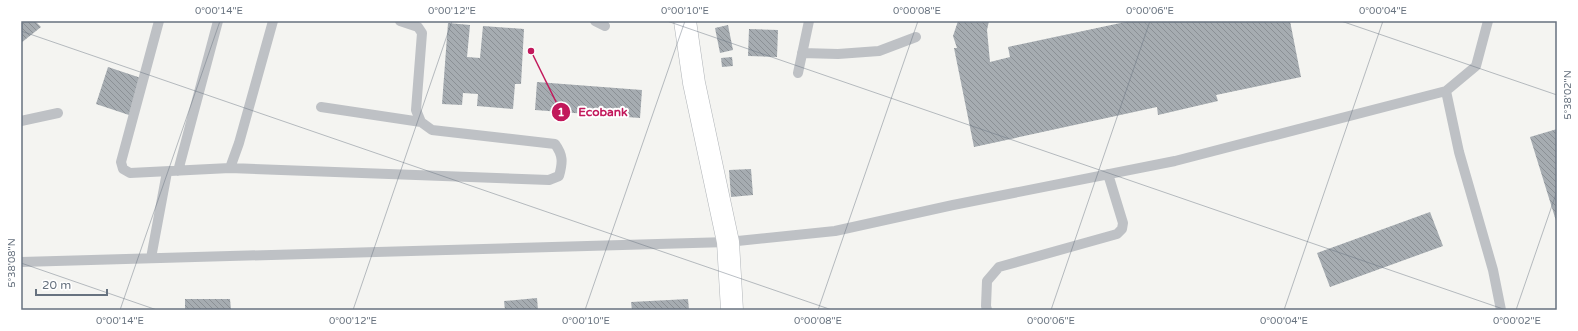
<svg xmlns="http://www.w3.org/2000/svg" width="1578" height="331" font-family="'Varela Round',sans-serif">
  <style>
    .building { fill: url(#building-back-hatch) }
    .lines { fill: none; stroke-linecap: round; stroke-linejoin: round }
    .secondary-casing { stroke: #b1b5b9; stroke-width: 23 }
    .lane { stroke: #bec1c5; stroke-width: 10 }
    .secondary { stroke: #fff; stroke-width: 22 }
    .ticks { fill: none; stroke: #67727f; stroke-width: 1; stroke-opacity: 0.45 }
    .leader { fill: none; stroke: #c2185b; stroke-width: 1.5 }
    .callout-dot { fill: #c2185b; stroke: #fff; stroke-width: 1.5 }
    .mark-label { font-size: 12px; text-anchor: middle; font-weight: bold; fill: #fff }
    .callout-label { font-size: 12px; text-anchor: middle; font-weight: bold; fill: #c2185b; stroke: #fff; stroke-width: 4; stroke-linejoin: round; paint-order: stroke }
    .neatline { fill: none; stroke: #67727f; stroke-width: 1.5 }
    .ticks-label { font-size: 10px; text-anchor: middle; fill: #67727f }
  </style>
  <defs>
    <pattern id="building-back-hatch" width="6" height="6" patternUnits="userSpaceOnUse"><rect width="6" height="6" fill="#a6acb1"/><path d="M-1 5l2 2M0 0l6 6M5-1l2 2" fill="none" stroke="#8b9095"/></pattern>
  </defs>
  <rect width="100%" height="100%" fill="#f4f4f1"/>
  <path class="building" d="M21 21H35L41 27 21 43Z
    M958 21H989L987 30 990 62 1010 57 1008 47 1130 21H1290L1301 77 1216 95 1218 101 1158 115 1157 107 974 147 954 48H957L953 36Z
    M448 23 470 25 467 57 480 58 483 26 524 29 521 84H515L513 109 477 106 478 94 463 93 462 105 442 104Z
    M728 25 733 50 720 53 715 28Z
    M749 29 778 30 777 57 748 56Z
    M732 57 733 66 722 67 721 58Z
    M108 67 141 78 129 115 96 104Z
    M537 82 642 90 640 118 535 110Z
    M1557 129V224L1530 137Z
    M751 169 753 195 731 197 729 170Z
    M1430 212 1443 246 1330 287 1317 253Z
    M537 298 538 310H505L504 301Z
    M185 299H230L231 310H185Z
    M688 299 689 310H632L631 302Z"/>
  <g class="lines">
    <defs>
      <path id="secondary" d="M685 21 694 83 728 242 732 310"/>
    </defs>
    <use href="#secondary" class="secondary-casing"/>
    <path class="lane" d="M159 21 121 162 123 169 130 173 230 168 239 143 273 21
      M595 21 605 26
      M802 53 838 54 879 51 916 37
      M798 73 809 21
      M1446 91 1459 152 1493 270 1501 310
      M321 107 421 122
      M21 121 58 113
      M230 168 549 180 559 176C563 162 563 155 555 144L432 130 421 122 416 110 422 33 418 27 400 21
      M178 171 218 21
      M151 258 167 172
      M21 262 728 242 835 231 953 205 1175 161 1446 91 1476 66 1488 21
      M987 310 986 306 987 281 999 267 1117 234 1122 229 1123 223 1108 174"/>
    <use href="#secondary" class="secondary"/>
  </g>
  <path class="ticks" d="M667 21 1506 310M1341 21 1557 95M21 31 832 310M21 263 157 310M120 310 220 21M353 310 452 21M585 310 685 21M818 310 918 21M1051 310 1150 21M1284 310 1383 21M1516 310 1557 191"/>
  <path class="leader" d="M531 51L561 112"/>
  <g class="callout-dot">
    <circle cx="531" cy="51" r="4"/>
    <circle cx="561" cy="112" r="10"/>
  </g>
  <g class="mark-label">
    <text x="561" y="116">1</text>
  </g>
  <g class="callout-label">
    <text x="603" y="116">Ecobank</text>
  </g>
  <rect width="1578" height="331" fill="none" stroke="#ffffff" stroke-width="44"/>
  <path d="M36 289v6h71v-6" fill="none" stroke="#67727f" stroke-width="2"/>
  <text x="42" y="289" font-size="12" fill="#67727f" stroke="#ffffff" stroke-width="3" paint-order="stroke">20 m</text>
  <rect x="22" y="22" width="1534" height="287" class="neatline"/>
  <g class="ticks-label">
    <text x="219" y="14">0°00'14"E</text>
    <text x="452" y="14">0°00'12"E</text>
    <text x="685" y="14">0°00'10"E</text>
    <text x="917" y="14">0°00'08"E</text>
    <text x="1150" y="14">0°00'06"E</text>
    <text x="1383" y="14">0°00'04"E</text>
    <text transform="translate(1567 95) rotate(-90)" y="4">5°38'02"N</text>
    <text transform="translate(11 263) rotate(-90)" y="4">5°38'08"N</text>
    <text x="120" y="324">0°00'14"E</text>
    <text x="353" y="324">0°00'12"E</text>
    <text x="586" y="324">0°00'10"E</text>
    <text x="818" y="324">0°00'08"E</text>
    <text x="1051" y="324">0°00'06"E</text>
    <text x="1284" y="324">0°00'04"E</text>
    <text x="1517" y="324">0°00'02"E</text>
  </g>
</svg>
